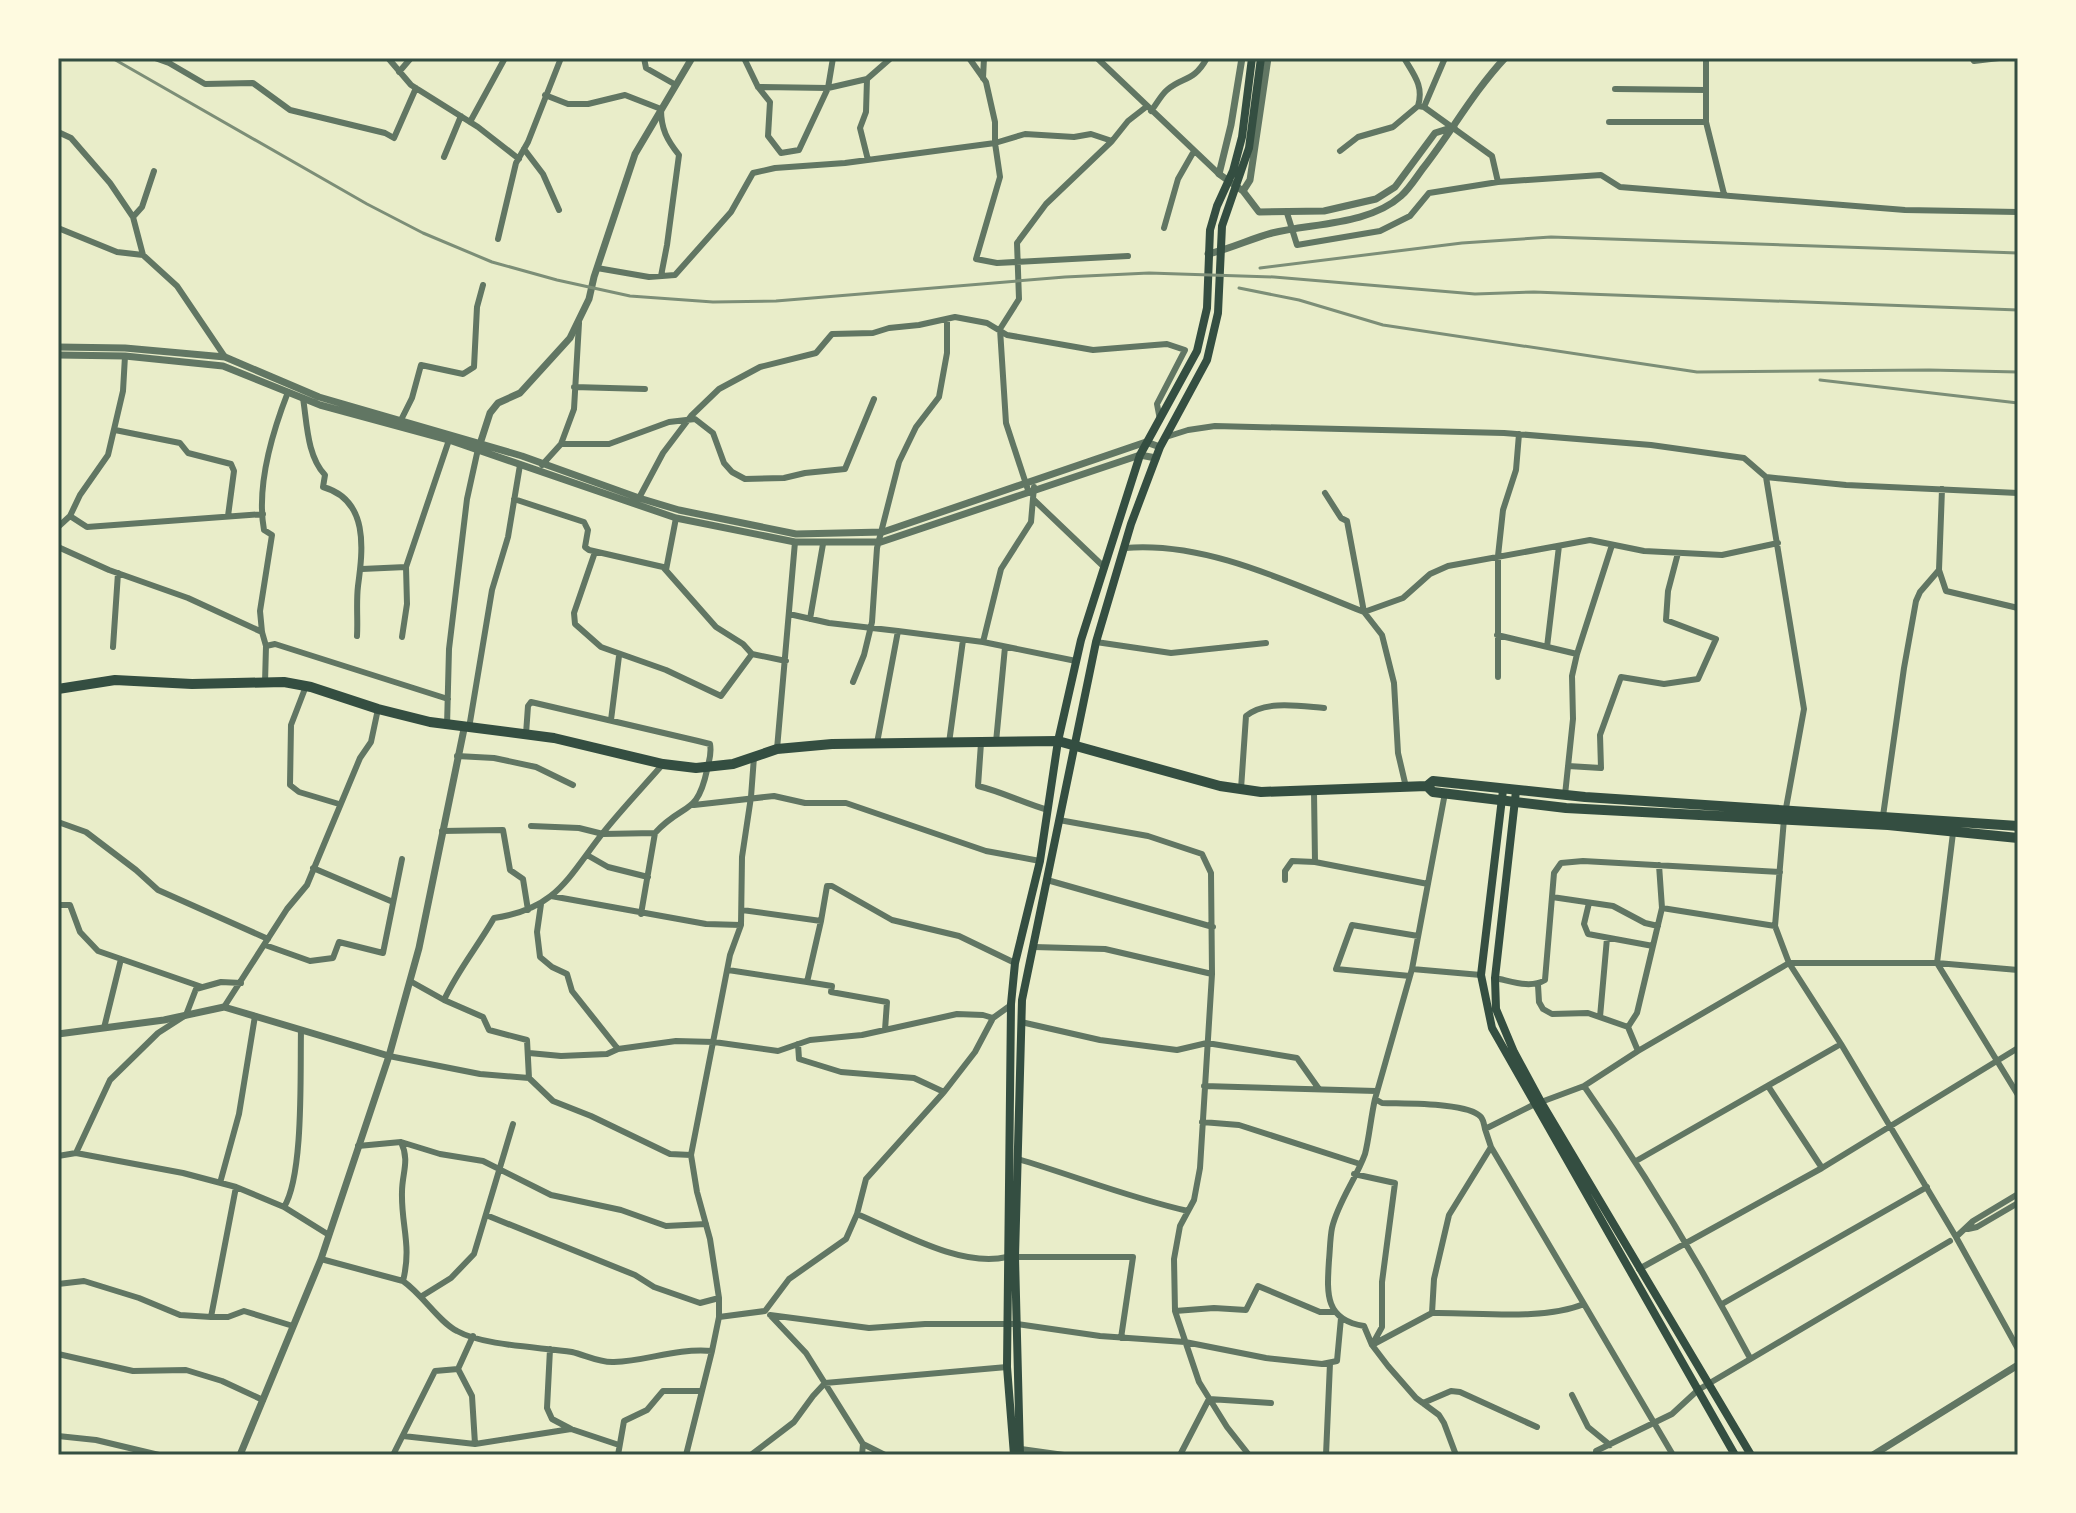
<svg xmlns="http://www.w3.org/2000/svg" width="2076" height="1513" font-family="'Fira Sans',sans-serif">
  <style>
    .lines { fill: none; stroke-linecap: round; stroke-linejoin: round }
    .minor { stroke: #617663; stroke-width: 6 }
    .tertiary { stroke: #617663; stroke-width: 7 }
    .secondary { stroke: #344e41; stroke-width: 8 }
    .trunk { stroke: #344e41; stroke-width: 10 }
    .rail { stroke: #7c8e77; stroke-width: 3 }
    .neatline { fill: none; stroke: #344e41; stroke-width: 3 }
  </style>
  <rect width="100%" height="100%" fill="#e9edc9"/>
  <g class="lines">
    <path class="minor" d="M155 58 169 63 170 58
      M388 58 411 85 478 127 519 159
      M644 58 646 68 676 85
      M744 58 758 87 770 102 768 136 781 153 799 150 828 88 833 58
      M969 58 986 82 995 122V143L1000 177 976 259 997 263 1128 256
      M1097 58 1219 174
      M1404 58C1414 75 1424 86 1418 106
      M1706 58V122L1724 194
      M1972 58 1974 61 1999 58
      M169 63 205 84 253 83 290 110 385 133 394 138 416 88
      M399 72 411 58
      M983 78 984 58
      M758 87 828 88 867 79
      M1615 89 1706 90
      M545 95 568 104H588L625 95 661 109C661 129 667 140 679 155L667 245 661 276
      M1424 107 1445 58
      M1151 111C1156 105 1161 95 1167 90 1183 76 1193 83 1207 58
      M470 122 505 58
      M1609 122H1706
      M58 132 71 138 110 183 133 217 143 255 177 286 225 357
      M524 149 543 174 559 210
      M1340 151 1358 137 1393 127 1418 106 1424 107 1492 156 1498 182
      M444 157 461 116
      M868 160 860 128 866 112 867 79 891 58
      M1287 213 1297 245 1380 231 1410 216 1429 193 1498 182 1601 175 1620 187 1905 210 2018 212
      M133 217 142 207 154 171
      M58 228 117 252 143 255
      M1164 228 1178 179 1194 151
      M498 239 516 163 528 142 561 58
      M597 268 649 277 675 275 731 212 753 173 775 168 845 163 995 143 1025 134 1074 137 1091 134 1112 141
      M574 387 645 389
      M303 398C307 423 307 456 325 475L323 487C369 500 363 549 358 586 356 603 358 620 357 636
      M401 420 412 398 421 365 463 374 474 367 477 307 483 285
      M115 430 180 443 188 453 231 464 234 471 228 516
      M1166 437 1188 430 1215 426 1504 433 1651 445 1744 458 1766 477
      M561 444H609L669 422 695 419 713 433 724 463 732 472 745 479 784 478 805 473 845 469 874 399
      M542 465 561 444 574 409 579 323
      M1034 487 1031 522 1001 569 983 642 1076 661
      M1029 493 1006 423 1000 329 1019 299 1017 243 1046 204 1112 141 1128 121 1146 107
      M1325 493 1341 518 1347 521 1364 612
      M2018 493 1846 485 1766 477 1804 709 1784 819 1775 926 1789 963 1841 1044 1956 1237 2018 1349
      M639 498 663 453 691 416 719 389 760 367 816 353 832 334 873 333 889 328 919 325 955 317 987 323 1007 335 1093 350 1167 344 1185 350 1157 404 1160 420
      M514 499 584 522 588 530 585 547 589 550 663 567 716 627 743 644 752 654 786 661
      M1034 500 1103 566
      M70 516 87 527 263 514
      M58 527 70 516 80 495 108 455 123 391 125 356
      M58 547 109 570 188 598 262 632
      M1125 548C1206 541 1290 583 1364 612
      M595 552 574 613 575 624 601 647 666 670 721 696 752 654
      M362 569 406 567 449 440
      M666 570 676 518
      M1939 570 1946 591 2018 608
      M789 614 829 623 898 631
      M810 619 823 544
      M1497 635 1577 654 1572 676 1573 719 1565 795
      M402 637 407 604 406 567
      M1096 642 1171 653 1266 643
      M266 646 275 644 448 699
      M113 647 118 573
      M1547 647 1559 546
      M1577 654 1612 545
      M1498 677V556L1503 510 1516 470 1519 434
      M853 682 864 655 872 622 877 548 899 462 916 427 939 397 947 353V319
      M265 683 266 646 262 632 260 611 272 535 264 530C256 486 272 433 288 392
      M306 686 291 725 290 785 299 792 339 804
      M611 720 619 656
      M447 726 449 649 467 499 478 449
      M469 728 492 590 508 537 520 465
      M526 734 528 706 531 702 698 741 710 744C712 754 709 761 707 770 697 817 683 802 655 833L603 834 579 828 531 826
      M996 742 1005 647
      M877 743 898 631 983 642
      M949 743 963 640
      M981 743 978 786C1003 792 1023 803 1048 810
      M777 749 795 542
      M457 756 494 758 536 767 573 785
      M754 757 751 797 742 857 741 925 730 955 691 1155 697 1192 710 1239 719 1298V1317L765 1311 789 1279 846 1239 857 1214 866 1179 944 1092 975 1052 993 1018 1011 1005
      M1568 766 1601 768 1600 735 1621 677 1664 684 1698 679 1716 639 1666 620 1668 591 1678 553
      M1406 787 1398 753 1394 683 1382 635 1364 612 1403 598 1430 574 1448 566 1590 540 1644 551 1722 555 1778 543
      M1241 789 1246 716C1266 700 1299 706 1324 708
      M1445 793 1412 969 1481 975
      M694 805 774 796 805 803H846L986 851 1040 861
      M1883 816 1904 668 1916 601 1920 592 1939 570 1942 489
      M1059 820 1148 836 1202 854 1211 873 1212 974 1200 1168 1194 1200 1180 1226 1174 1259 1175 1311 1199 1382 1227 1427 1249 1455
      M58 822 86 832 136 870 158 890 268 939
      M442 831 503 830 510 870 523 879 528 910
      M1953 833 1937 963 2018 1095
      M587 855 608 867 648 877
      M1315 862 1428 884
      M313 868 393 902
      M1047 880 1213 927
      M1285 880V871L1292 861 1315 862 1314 792
      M551 896 706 924 741 925
      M1552 897 1613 906 1645 923 1658 926
      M1589 903 1584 924 1588 934 1653 946
      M541 904 537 932 540 957 552 967 567 974 572 991 618 1049
      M58 905H70L80 932 98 951 202 987
      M1662 908 1775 926
      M742 910 821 921 807 982 832 986 831 992 887 1002 885 1030
      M641 914 655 833
      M821 921 827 886H832L892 920 959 936 1015 963
      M265 945 310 961 333 958 339 942 383 953 402 859
      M1034 947 1105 949 1212 974
      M1412 969 1375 1099 1382 1103C1402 1104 1468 1102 1481 1117 1484 1121 1484 1125 1485 1129L1533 1105 1584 1086 1638 1051 1789 963H1937L2018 970
      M728 970 807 982
      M1410 976 1336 969 1352 925 1418 936
      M1495 978C1511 981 1530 989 1545 980L1554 873 1561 863 1583 861 1780 872
      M410 981 444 1000C458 970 478 946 494 918 556 909 567 879 602 834 621 810 643 787 663 764
      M1538 985 1539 1002 1543 1009 1552 1014 1588 1013 1628 1027 1638 1051
      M444 1000 483 1017 489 1030 527 1040 529 1078
      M224 1007 287 909 307 885 360 758 371 742 378 709
      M1600 1017 1607 938
      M1021 1022 1100 1040 1177 1050 1207 1043 1297 1058 1319 1089
      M1628 1027 1637 1013 1662 908 1659 865
      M104 1028 121 959
      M798 1044 799 1059 841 1072 914 1078 944 1092
      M529 1053 561 1056 607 1054 618 1049 676 1041 714 1042 778 1051 810 1040 862 1035 957 1014 983 1015 993 1018
      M389 1056 480 1074 529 1078 553 1101 591 1116 670 1154 691 1155
      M1204 1086 1376 1091
      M1584 1086C1645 1173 1700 1264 1750 1358
      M1768 1086 1822 1168
      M1375 1099C1371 1116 1369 1139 1365 1154 1356 1179 1338 1202 1332 1228 1330 1238 1330 1250 1329 1260 1327 1292 1324 1320 1364 1326L1372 1345 1388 1366 1416 1398 1439 1415 1444 1423 1456 1455
      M1202 1122 1239 1125 1360 1164
      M401 1142 440 1154 483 1161 551 1195 621 1210 666 1226 706 1224
      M358 1146 401 1142C410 1161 402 1173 402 1192 401 1226 412 1245 403 1281 423 1295 439 1322 457 1331 484 1346 540 1347 572 1352 585 1355 600 1363 614 1362 648 1361 674 1348 712 1351L719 1317
      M76 1153 110 1080 158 1033 186 1015 196 989 221 982 241 983
      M58 1156 76 1153 183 1173 236 1187 284 1207 329 1235
      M1018 1159C1075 1176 1130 1198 1188 1211
      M1636 1161 1841 1044
      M1354 1174 1395 1183 1382 1282V1327L1372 1345
      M220 1183 239 1114 255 1016
      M284 1207C304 1175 300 1071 301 1030
      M857 1214C900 1232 961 1268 1007 1257
      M486 1215 635 1275 654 1287 700 1303 719 1298
      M1968 1229 1977 1227 2018 1203
      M1956 1237 1973 1221 2018 1194
      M1015 1257H1133L1121 1338
      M321 1259 403 1281
      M1639 1269 1822 1168 2018 1048
      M58 1284 84 1281 139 1298 180 1315 211 1317 236 1187
      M422 1296 451 1278 474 1254 513 1124
      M1584 1304 1673 1455
      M1722 1304 1927 1187
      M1175 1311 1214 1308 1246 1310 1258 1286 1320 1312H1335
      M1432 1313C1477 1312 1542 1321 1584 1304L1491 1147
      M770 1315 869 1328 925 1324H1017L1100 1336 1185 1342 1266 1358 1322 1364 1337 1361 1341 1318
      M771 1316 806 1353 863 1444
      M211 1317H228L244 1311 293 1326
      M1372 1345 1432 1313 1434 1279 1449 1215 1491 1147 1485 1129
      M550 1349 547 1408 552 1419 571 1429
      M58 1354 133 1371 186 1370 222 1381 263 1400
      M458 1369 472 1396 475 1444
      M1572 1395 1588 1427 1610 1445
      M1423 1403 1451 1391 1460 1392 1537 1427
      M58 1436 96 1440 159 1455
      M403 1436 475 1444 571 1429 619 1445
      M1021 1449 1064 1455
      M393 1455 435 1371 458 1369 473 1336
      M618 1455 624 1421 647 1410 663 1391H701
      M686 1455 712 1351
      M751 1455 794 1422 813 1396 825 1383 1007 1367
      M862 1455 863 1444 885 1455
      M1180 1455 1209 1399 1271 1403
      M1326 1455 1330 1363
      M1596 1455V1451L1672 1414 1698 1390 1950 1241"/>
    <path class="tertiary" d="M1242 58 1231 125 1219 174 1243 191 1259 212 1324 211 1376 199 1395 187 1435 133 1454 127
      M1243 191 1250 180 1268 58
      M1208 254C1230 249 1250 239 1272 233 1313 223 1369 225 1401 196 1410 188 1417 176 1424 167 1452 131 1474 91 1505 58
      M58 347 125 348 225 357 319 397 522 456 639 498 679 510 796 534 883 532 1146 442 1160 447
      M58 355 125 356 223 366 320 405 449 440 676 518 795 542H881L1140 455 1156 458
      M479 447 490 413 498 403 520 393 570 338 589 299 594 277 635 154 692 58
      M58 1034 164 1020 224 1007 389 1056
      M240 1455 321 1259 389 1056 419 948 464 729
      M1873 1455 2018 1365"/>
    <path class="secondary" d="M1503 790 1481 975 1492 1028 1735 1455
      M1516 791 1495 978 1496 1009 1514 1052 1541 1102 1751 1455
      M1014 1455 1007 1367 1011 1004 1015 963 1040 861 1058 741 1081 640 1140 455 1197 351 1207 308 1210 230 1217 206 1233 171 1242 137 1252 58
      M1020 1455 1015 1257 1022 1000 1096 642 1131 524 1160 447 1207 360 1218 313 1222 226 1249 148 1261 58"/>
    <path class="trunk" d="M58 689 115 680 192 684 284 682 311 687 378 709 430 722 554 738 663 764 696 768 733 764 777 749 832 744 1058 741 1220 786 1261 792 1427 786 1433 781 1585 797 2018 826
      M1427 786 1433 792 1566 808 1888 825 2018 838"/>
    <path class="rail" d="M112 58 367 204 423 233 492 262 557 280 630 296 713 302 776 301 1065 277 1149 273 1274 277 1475 294 1534 292 2018 310
      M1260 268 1462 243 1551 237 2018 253
      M1239 288 1299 300 1383 325 1697 372 1929 370 2018 372
      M1820 380 2018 403"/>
  </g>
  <rect width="2076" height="1513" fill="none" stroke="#fefae0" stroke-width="120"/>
  <rect x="60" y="60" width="1956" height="1393" class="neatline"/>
</svg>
